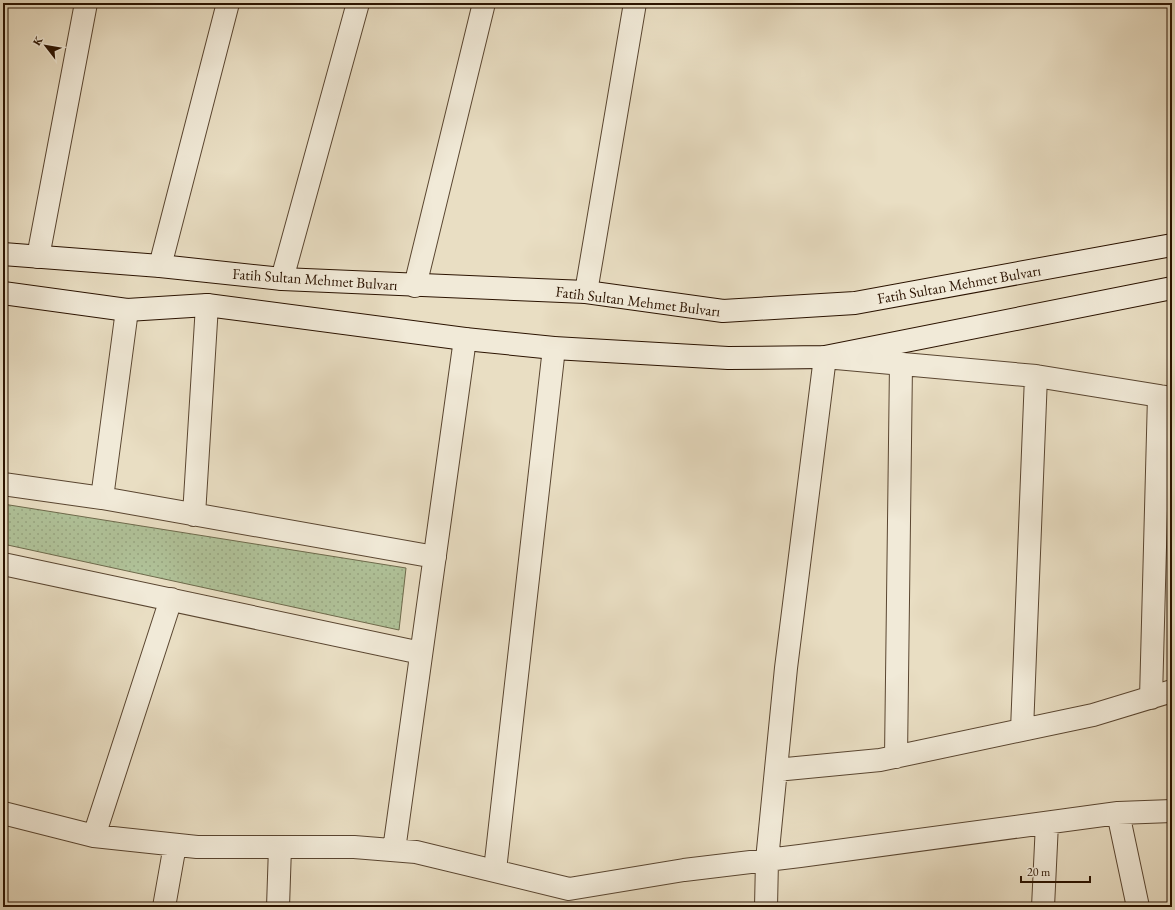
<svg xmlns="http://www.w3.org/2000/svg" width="1175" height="910" font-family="'EB Garamond',serif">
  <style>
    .park { fill: url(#park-dots); stroke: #6e6a4c }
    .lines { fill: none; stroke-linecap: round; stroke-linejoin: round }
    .minor-casing { stroke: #5a4631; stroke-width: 24 }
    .tertiary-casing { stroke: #5a4631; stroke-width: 24 }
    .secondary-casing { stroke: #2b1300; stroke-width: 24 }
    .minor { stroke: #f1ead8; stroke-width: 22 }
    .tertiary { stroke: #f1ead8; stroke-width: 22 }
    .secondary { stroke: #f1ead8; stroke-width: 22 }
    .labels { text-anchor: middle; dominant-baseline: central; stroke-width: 3.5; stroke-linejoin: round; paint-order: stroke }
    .street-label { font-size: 15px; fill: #2b1300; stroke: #f1ead8 }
  </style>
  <defs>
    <pattern id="park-dots" width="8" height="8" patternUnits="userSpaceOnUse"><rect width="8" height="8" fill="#b0c299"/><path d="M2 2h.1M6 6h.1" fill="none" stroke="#98a682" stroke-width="1.8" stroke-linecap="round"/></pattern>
  </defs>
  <rect width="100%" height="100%" fill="#e9dec3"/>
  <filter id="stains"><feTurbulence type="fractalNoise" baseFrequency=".005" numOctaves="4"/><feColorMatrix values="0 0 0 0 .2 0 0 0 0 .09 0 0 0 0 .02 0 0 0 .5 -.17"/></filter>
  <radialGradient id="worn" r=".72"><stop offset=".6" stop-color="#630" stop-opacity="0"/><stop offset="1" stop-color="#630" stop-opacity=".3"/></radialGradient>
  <path class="park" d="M3 504 406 568 399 630 3 544Z"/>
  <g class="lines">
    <defs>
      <path id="minor" d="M38 257 86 3
        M160 266 228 3
        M282 279 358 3
        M415 286 484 3
        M3 484 102 498 435 557
        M102 498 127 310
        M194 515 207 305
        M3 564 421 653
        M1151 698 1159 396
        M1022 730 1036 376
        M896 757 901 364
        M776 770 880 760 1093 715 1172 691
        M3 813 94 836 197 847H354L416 852 569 889 684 870 800 856 1118 813 1172 811
        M1118 813 1138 907
        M94 836 171 599
        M394 850 465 339
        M495 870 554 348
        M164 907 175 845
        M278 907 280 847
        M766 907 767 860 786 668 825 357 1036 376 1172 398
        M1043 907 1047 823"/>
      <path id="tertiary" d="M586 292 635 3"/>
      <path id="secondary" d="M3 254 160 266 282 279 586 292 723 311 855 303 1172 245
        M3 293 127 310 207 305 465 339 554 348 728 358 825 357 1172 288"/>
    </defs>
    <use href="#minor" class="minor-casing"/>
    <use href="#tertiary" class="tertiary-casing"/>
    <use href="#secondary" class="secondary-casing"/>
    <use href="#minor" class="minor"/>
    <use href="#tertiary" class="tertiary"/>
    <use href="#secondary" class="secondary"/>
  </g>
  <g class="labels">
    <g class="street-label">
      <text transform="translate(315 279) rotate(4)">Fatih Sultan Mehmet Bulvarı</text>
      <text transform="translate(959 284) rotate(-10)">Fatih Sultan Mehmet Bulvarı</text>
      <text transform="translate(638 301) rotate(7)">Fatih Sultan Mehmet Bulvarı</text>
    </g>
  </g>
  <rect width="1175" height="910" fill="none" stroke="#e9dec3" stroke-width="16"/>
  <rect x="4" y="4" width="1167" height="902" fill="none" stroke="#2b1300" stroke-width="2"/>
  <rect x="8" y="8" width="1159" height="894" fill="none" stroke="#2b1300"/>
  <g transform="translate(46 46) rotate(301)" stroke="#f1ead8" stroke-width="3" paint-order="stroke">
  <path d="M0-3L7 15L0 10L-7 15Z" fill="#2b1300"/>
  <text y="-6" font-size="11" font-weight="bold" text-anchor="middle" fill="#2b1300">K</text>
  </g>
  <path d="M1021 876v6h69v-6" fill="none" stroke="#2b1300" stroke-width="2"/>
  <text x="1027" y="876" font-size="12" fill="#2b1300" stroke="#f1ead8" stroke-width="3" paint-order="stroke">20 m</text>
  <rect width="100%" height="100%" filter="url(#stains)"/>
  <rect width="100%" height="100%" fill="url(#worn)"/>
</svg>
